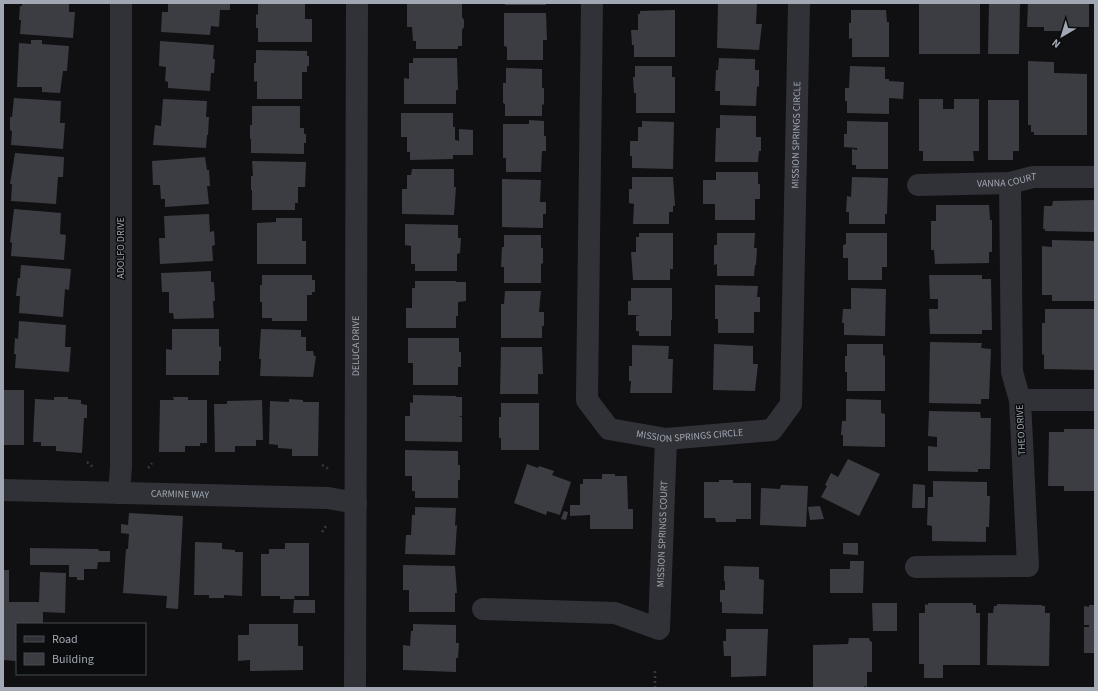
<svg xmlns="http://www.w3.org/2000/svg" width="1098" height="691" font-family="'Source Sans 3',sans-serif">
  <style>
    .building { fill: #3c3d42 }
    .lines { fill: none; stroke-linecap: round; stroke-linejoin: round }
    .path { stroke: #37393e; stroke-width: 2.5; stroke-dasharray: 2 3; stroke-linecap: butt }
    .minor { stroke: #313237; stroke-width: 22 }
    .labels { text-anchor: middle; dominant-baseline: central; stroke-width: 3; stroke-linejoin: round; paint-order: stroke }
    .street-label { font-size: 10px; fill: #a1a7b3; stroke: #0b0c0d }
  </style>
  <rect width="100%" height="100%" fill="#101012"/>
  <path class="building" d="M22 3H69V12H75L73 38 20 34 21 20H19L20 6H22Z
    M168 3H230V10H220L219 27 211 26 210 35 161 32 162 12H168Z
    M258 3H305V19H312V42H258V28H256V14L258 15Z
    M407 3H462V17L464 20V27L462 30V46H458V49H416V41H413L412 27H407Z
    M505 3H546V5H505Z
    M718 3H757L756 24H762L759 50 717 48Z
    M919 3H980V54H919Z
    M989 3H1020L1019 54H988Z
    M1028 3H1089V27H1073L1074 31H1044V27H1027Z
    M675 10V57H634V45H632L631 30H638V14H640V11Z
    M851 10H886L887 22H889V57H852V38L849 39V23H851Z
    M504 13H546L547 40H543V60H507V47L504 46Z
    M31 40H42V44L69 46 67 71H63L60 93 42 92V87H17L19 43 31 44Z
    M160 41 214 45 213 59H215L214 73H211L210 91 168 88V82L165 81 166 67 159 66Z
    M256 50 307 51V56H309V66H307V72H302V99H257V81L254 82V63H256Z
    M413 58H457L458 90H456V104H404V78L409 79V63H413Z
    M719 58 755 59V70H759V87L757 86 756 106 720 105V91H715L716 70H718Z
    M1028 61 1054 62V73L1087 74V135H1034V132H1031V125H1028Z
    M635 66H672V77H675V113H636V93H634L633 77H635Z
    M850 66 885 67V79H889V81L904 82 903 99 889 98V114L847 113V101H845V88H849Z
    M506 68 542 69V88H544V105L542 104V116H505V104L503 103V83H506Z
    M14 98 61 101 60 123H65L63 149 11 145 12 131 10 130V117H12Z
    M163 99 207 101 206 117H209L208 135H207L206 148 153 145 155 125 161 126Z
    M919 99H943V109H954V99H979V151H973L974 161H923V151H919Z
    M988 100H1019V151H1013V160H988Z
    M252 106H300V128H304V134H306V143H304V154L251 153V139H250V125H252Z
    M401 113H453V127H455V140L459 141V129L473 130V155H453V159L410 160V152H407V137H401Z
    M720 115 756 116V137H761V151H759L758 162H715L716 128H720Z
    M529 120 544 121V136H546V151H542L541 172H506V158H503V124H529Z
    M642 121 674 122 673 169 632 168V156H630V141H638V127H642Z
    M847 121 888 122V169H856V165H852V149L857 150V148L844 147V134H847Z
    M15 153 64 157 63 177H58L56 204 11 201 12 184H10Z
    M205 157 207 170H209L210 186H207L209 204 165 207V199H161L160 185H153L152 161Z
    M252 161 306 162 305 187H298V203H295V210H252V190H251V176H253Z
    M412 169H454V187H456L454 215 402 214V189H407V175H411Z
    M716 172H758V184H760V199H755V220H715V204H703V180H716Z
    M632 177H673L675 206H673V212H669V224H633L634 204 629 203V189H632Z
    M852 177 888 178 887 214H885V224H849V212H846L847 196 851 197Z
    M502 179 541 180 540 202H546V214H543V228L502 227Z
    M1095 200V232L1045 231V229H1043L1044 206H1052L1053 201Z
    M936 205H989L990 220H992V252H989V263L935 264 934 250H931V221H936Z
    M14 209 61 213 60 234 66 235 64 260 11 256 12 243 10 242Z
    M209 214 210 232 214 231 215 245 212 246 213 261 160 264 159 238H165L164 216Z
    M276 218H302V241H306V264H257V223L276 222Z
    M405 224 458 225V238H461L460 253 457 254V271H415V264H411V246L405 245Z
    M639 233H673V269H670V280H633L631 252H636V237H639Z
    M717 233H755L754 248H757L756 265H755L754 276H717V264L714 265V245H717Z
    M846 233H887V267H882V280H848V258H843V245L846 244Z
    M504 235H541V248H543V263L541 264V283H504V267H501L502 247H504Z
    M1052 240 1095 241V301H1052V295H1042V246L1052 247Z
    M21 265 71 269 69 290 65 289 63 317 19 313 20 296H16L18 278H20Z
    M211 271V282H214L215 301H213L214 318 174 319 173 313H169V292H162L161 273Z
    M262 275H312V280H315V292H312V295H307V321H272V318H262V302H260V285H262Z
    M929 275H982V279H991L992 330H982V334H930L929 309H938V299H930Z
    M415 281H456V282H466V301L458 302V316H456V328H406V308H412V288H415Z
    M715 285 758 286 757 297H760V312H754V333H718V319H715Z
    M631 288H672V320H671V336H639V331H636V316L640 315H628V301H631Z
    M851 288 886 289 885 336 844 335V323H842L843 309H851Z
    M505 291H541L539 312H544V326H542V338H501V304H504Z
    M1045 309H1095V370L1044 369V354L1042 355V323H1045Z
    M19 321 66 325 65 347H71L69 372 15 368 16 354H14L15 338 18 339Z
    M172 329H219V346L221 347V361H219V375H166V349L172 350Z
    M261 329 301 330V337H306V351H313L314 356H316L313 377 260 376 261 359H259Z
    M408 338H459V352H461V367H458V385H413V363H408Z
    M930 342 982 343 981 348 991 349 989 399H981V404L929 403Z
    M714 344 753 346V364H758L755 391 713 390Z
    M847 344H883V355L885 356V391H847V372H845V356H847Z
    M632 345 669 346 668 359H673L672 393H630L631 381H629V366H632Z
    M501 347H542L543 374H538V394H500Z
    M3 390H24V445H3Z
    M413 395 456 396V397H462V416H458L462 417V442L405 441V416H410V402L413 403Z
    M54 397H68V399L81 400V404L87 405V418H84L82 453 56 451V446H41V442H33L35 399 54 400Z
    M173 397H188V400H207V443H200V446H185V452H159L160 400H174Z
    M289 399 303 400V402H319L318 456H292V449L278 448V445L269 444 270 401 289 402Z
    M846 399 881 400V413L885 414V447L843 446V435H841L842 421H846Z
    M262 400 263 440H256V446H235V452H215L214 404H227V401Z
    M501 403H539V450H501V438H499V417H501Z
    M929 411 980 412 981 418H991L990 469H978V472L928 471V446L937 447V437L928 436Z
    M1064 429H1095V487H1094V491H1064V486H1048L1049 432H1064Z
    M405 450 458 451V465H460V480H458V498H415V491H412V476H405Z
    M848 459 880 474 859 516 821 497 827 486 825 485 831 473 838 477Z
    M527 464 538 468 539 466 554 471 552 475 571 482 560 515 547 511 546 515 514 503Z
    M602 474H615V476H627L628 509H633V529H590V515L570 516V505H580V484H583V479H602Z
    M719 480H733V483H751V519H736V522H716L715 518H704V482H719Z
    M933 481 987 482V496H990L989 527H986V542L932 541V526L927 525 928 497H933Z
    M913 484 925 485V508H912Z
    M781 485 808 486 806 527 760 525 761 488 780 489Z
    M820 506 824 519 810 520 808 507Z
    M415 507 456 508 455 526 457 525 455 555 405 554 406 535H411L412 515H415Z
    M564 511 568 512 566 520 561 519Z
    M129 513 183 516 178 609 166 608 167 596 123 593 126 549H128L129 534 121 533V524L128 525Z
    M195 542 222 543V549L235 550V552H243L242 596 224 595V598H209V595H194Z
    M285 543H309V596H294L295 599H280V596H261V554H269V549H285Z
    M843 543H858V555L843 554Z
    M30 548 98 549 99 551H110V562H98L97 569H84V580H77V577H69V565H30Z
    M850 561H864L863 593H830V569H850Z
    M403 565 455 566 457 593H455V612H409V590H403Z
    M724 566 759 567V579L764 580 763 614 722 613V602H720V590H725V581H724Z
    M3 570H9V602H39L40 572 66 573 65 613 43 612V624H17V661L3 660Z
    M294 600H315V613H293Z
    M872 603H897V631H873Z
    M928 603H973V605H976V613H980V665H943V678H924V664H919V613H925V604L928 605Z
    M997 604 1042 605V606H1045V613H1050L1049 666 987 665 988 613H993L994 606H997Z
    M1089 605H1095V653H1084V627H1089V625H1084V606L1089 607Z
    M249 624H298V646H303V670L250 671V660L238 661V635H249Z
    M413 624 456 625V643H459L458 658H456V672L403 670V645L410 646 411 631H413Z
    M726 629H768L766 676 731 677V656H724L723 641H726Z
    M849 638H869L870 641 872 642V672H867V687L864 686V688H813V645L848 644Z"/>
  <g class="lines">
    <path class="path" d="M87 462 93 467
      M322 465 329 469
      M148 468 152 463
      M322 532 326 526
      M655 688V669"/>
    <g class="minor">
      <path id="s1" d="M592 3 587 400 609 429 666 439 772 430 791 404 799 3"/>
      <path id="s2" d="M918 185 1010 183 1033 177H1095"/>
      <path d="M1020 400H1095"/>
      <path id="s3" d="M3 490 328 498 356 503"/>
      <path d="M119 493 121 467V3"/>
      <path d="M916 567 1028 566 1020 400 1012 372 1010 183"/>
      <path id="s4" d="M483 609 615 613 659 629 666 439"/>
      <path id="s5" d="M355 688 357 3"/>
    </g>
  </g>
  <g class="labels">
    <g class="street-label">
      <text stroke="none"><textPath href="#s1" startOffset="899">MISSION SPRINGS CIRCLE</textPath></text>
      <text stroke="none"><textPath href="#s2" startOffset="89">VANNA COURT</textPath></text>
      <text transform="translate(121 248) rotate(-90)">ADOLFO DRIVE</text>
      <text stroke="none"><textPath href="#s5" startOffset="342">DELUCA DRIVE</textPath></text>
      <text transform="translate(1021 430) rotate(-93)">THEO DRIVE</text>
      <text stroke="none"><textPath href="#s1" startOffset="515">MISSION SPRINGS CIRCLE</textPath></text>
      <text stroke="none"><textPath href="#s3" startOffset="177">CARMINE WAY</textPath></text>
      <text stroke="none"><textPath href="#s4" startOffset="274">MISSION SPRINGS COURT</textPath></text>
    </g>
  </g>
  <rect width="1098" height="691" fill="none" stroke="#a1a7b3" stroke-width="8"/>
  <rect x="16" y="623" width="130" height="52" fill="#0b0c0d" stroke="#474a4f"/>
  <rect x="24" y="636" width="20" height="6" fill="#313237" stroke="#474a4f"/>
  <text x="52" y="643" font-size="12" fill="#a1a7b3">Road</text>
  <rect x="24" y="653" width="20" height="12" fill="#3c3d42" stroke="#474a4f"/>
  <text x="52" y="663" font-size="12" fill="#a1a7b3">Building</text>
  <g transform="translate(1062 36) rotate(218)" stroke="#0b0c0d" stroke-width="3" paint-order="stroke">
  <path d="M0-3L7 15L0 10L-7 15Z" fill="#a1a7b3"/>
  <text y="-6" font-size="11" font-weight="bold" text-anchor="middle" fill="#a1a7b3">N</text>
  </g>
</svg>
